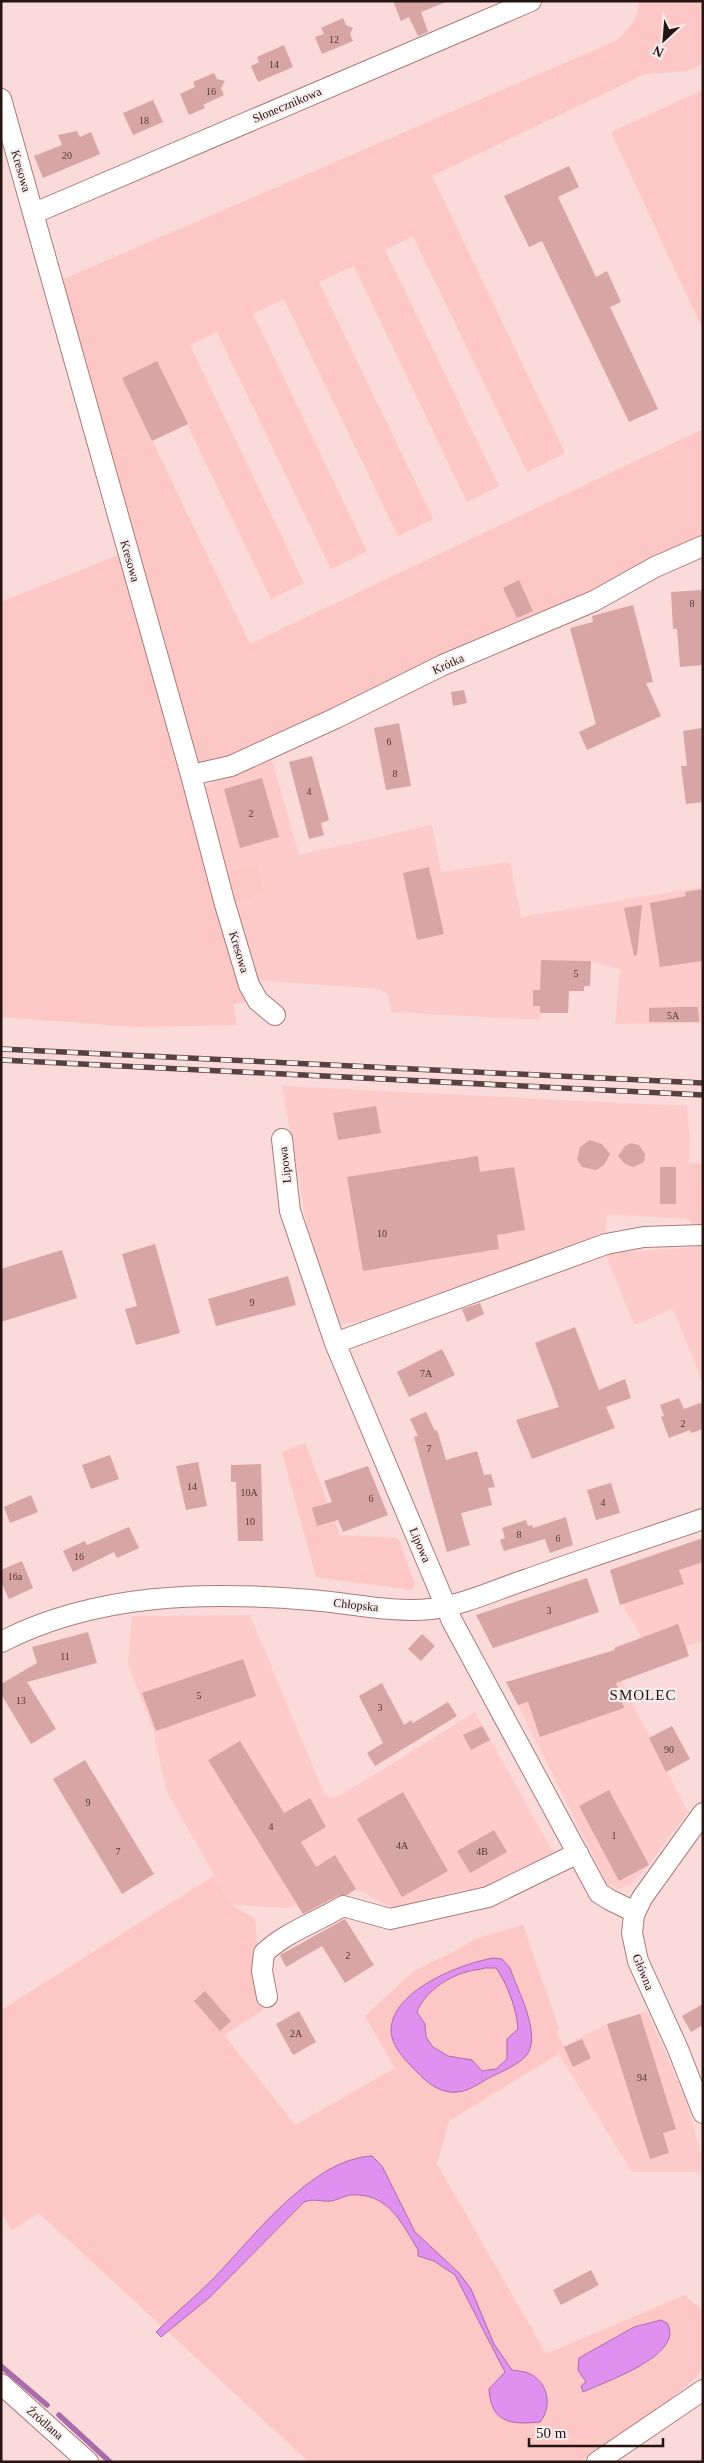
<svg xmlns="http://www.w3.org/2000/svg" width="704" height="2463" font-family="Georgia,serif">
  <style>
    .built { fill: #fdccca }
    .green { fill: #fcc7c5 }
    .water { fill: #e090ee; stroke: #a86bac; fill-rule: evenodd }
    .lines { fill: none; stroke-linecap: round; stroke-linejoin: round }
    .stream { stroke: #a86bac; stroke-width: 5.5 }
    .building { fill: #d7a5a3 }
    .minor-casing { stroke: #aa7b79; stroke-width: 22 }
    .minor { stroke: #fff; stroke-width: 20 }
    .rail-casing { stroke: #574241; stroke-width: 5.5 }
    .rail { stroke: #f8eeed; stroke-width: 4; stroke-dasharray: 11; stroke-linecap: butt }
    .labels { text-anchor: middle; dominant-baseline: central; stroke-width: 4.5; stroke-linejoin: round; paint-order: stroke }
    .number-label { font-size: 10px; fill: #523837 }
    .street-label { font-size: 12px; fill: #261413; stroke: #f8eeed }
    .quarter-label { font-size: 15px; letter-spacing: 1px; fill: #261413; stroke: #f8eeed }
  </style>
  <rect width="100%" height="100%" fill="#fadbd9"/>
  <path class="built" d="M271 756 299 855 432 825 441 872 510 862 521 917 703 887 702 1023 615 1024 620 969 591 961 541 960 540 1020 392 1012 388 995 380 989 254 980 234 902 265 894 257 865 226 872 203 789 210 784Z
    M282 1086 687 1106 690 1138 687 1219 607 1214 605 1237 368 1321 338 1324 309 1238Z
    M703 1245V1383L673 1309 634 1325 605 1253 686 1248Z
    M703 1562V1641L653 1657 622 1604 684 1584 679 1570Z
    M250 1615 324 1793 332 1798 343 1794 475 1712 555 1855 478 1893 466 1889 393 1908 356 1889 306 1919 296 1904 289 1908 231 1905 167 1792 153 1730 128 1664 132 1616Z
    M616 1671 688 1812 649 1865 630 1885 619 1889 607 1884 518 1705Z
    M647 2011 685 2097 703 2160V2172H632L556 2050 607 2024Z"/>
  <path class="green" d="M638 1H703V64L687 71 645 74 432 176 565 453 527 472 413 236 385 250 499 486 467 502 354 266 319 282 433 519 398 536 284 299 253 314 367 551 331 569 217 332 190 345 304 583 271 599 157 361 122 378 250 644 703 429V537L612 584 232 756 199 764 192 756 59 281 618 40C627 30 642 16 638 1Z
    M703 90V330L611 132Z
    M121 554 247 1002 233 1004 237 1025 135 1027 1 1017V602Z
    M257 864 265 894 234 902 226 872Z
    M689 1163 703 1164V1226L696 1227 687 1219Z
    M305 1443 340 1535 398 1538 415 1584 412 1590 316 1577 282 1452Z
    M214 1876 231 1905 255 1919 263 2010 224 2035 295 2125 395 2068 365 2016 414 1971 455 1951 475 1939 523 1925 559 2029 556 2031 564 2047 556 2050 558 2054 449 2121 437 2164 546 2354 685 2295 703 2311V2364L697 2377 665 2403 579 2462H309L39 2213 12 2230 1 2213V2010Z"/>
  <path class="water" d="M494 1958 502 1959 510 1968C517 1990 544 2037 525 2057 517 2065 503 2071 493 2076 482 2081 470 2091 458 2092 441 2094 427 2083 416 2071 406 2061 391 2046 391 2030 392 1990 462 1963 494 1958ZM485 1968H496C507 1983 517 2010 518 2029L507 2039V2059L496 2069 482 2071 472 2060 448 2056 433 2047 426 2037 425 2024 417 2012C423 1994 447 1977 466 1972 472 1970 479 1970 485 1968Z
    M372 2156 382 2166 415 2232 459 2273 471 2289 494 2344 512 2370C517 2371 523 2371 528 2373 548 2381 553 2406 540 2422 511 2425 491 2423 489 2389L505 2372 455 2275 434 2261 418 2256V2250C402 2223 388 2192 350 2195 343 2196 338 2200 331 2201 321 2202 314 2198 304 2202L210 2297 161 2337 156 2332C174 2314 194 2298 212 2280 252 2239 311 2159 372 2156Z
    M661 2320 667 2323C686 2355 604 2382 583 2392L581 2386 586 2382 578 2370 579 2358 634 2327Z"/>
  <g class="lines">
    <path class="stream" d="M1 2366 47 2405
      M59 2415 110 2462"/>
  </g>
  <path class="building" d="M393 1H446V2L421 12 428 32 418 36 409 17 401 21Z
    M343 18 346 25 353 28 350 34 353 41 322 54 315 37 324 34 321 28Z
    M284 45 293 67 258 82 251 66 259 62 257 57Z
    M214 73 217 79 225 81 221 88 224 95 203 105 205 108 189 115 180 94 195 87 193 82Z
    M153 100 163 122 133 135 123 113Z
    M77 131 80 137 91 132 100 154 43 178 34 156 62 145 58 135Z
    M569 166 579 187 558 197 596 277 607 271 621 302 610 307 658 409 629 422 542 241 529 247 504 196Z
    M157 361 188 424 152 441 122 378Z
    M519 580 533 611 517 618 503 588Z
    M703 590V665L680 667 677 629H673L671 592Z
    M633 605 653 682 646 683 661 716 587 750 579 732 596 724 570 628 593 622 592 616Z
    M464 690 467 703 453 706 451 692Z
    M399 723 411 786 386 790 374 728Z
    M702 728 703 802 686 804 681 766H687L683 731Z
    M312 756 329 820 321 823 324 835 309 839 289 762Z
    M262 778 279 837 240 848 224 789Z
    M429 867 444 934 417 940 403 873Z
    M703 889V961L660 967 650 903 686 896 685 892Z
    M642 905 637 955 634 956 624 908Z
    M541 960 591 961 590 986H584V991H569L568 1013H540V1006H533V990H540Z
    M680 1007H698L699 1022H649V1008Z
    M376 1106 381 1133 338 1140 333 1113Z
    M590 1140 602 1144 610 1154 604 1165 596 1170 582 1167 577 1159 580 1147Z
    M631 1143 639 1145 645 1154 644 1162 633 1167 625 1164 618 1156 625 1146Z
    M478 1156 480 1172 514 1167 525 1230 497 1235 499 1249 363 1271 347 1177Z
    M660 1167H676V1204H660Z
    M155 1244 180 1333 136 1345 125 1309 137 1306 122 1254Z
    M62 1250 77 1298 1 1322V1269Z
    M288 1276 296 1305 216 1326 208 1299Z
    M480 1303 484 1314 467 1322 462 1309Z
    M575 1327 599 1390 625 1379 631 1398 606 1407 615 1428 532 1459 516 1420 559 1407 535 1343Z
    M442 1349 455 1375 409 1397 397 1372Z
    M679 1398 684 1409 703 1402V1429L691 1433 690 1430 669 1438 661 1417 664 1416 660 1405Z
    M426 1412 435 1431 437 1430 446 1460 477 1451 484 1475 491 1474 495 1487 488 1488 492 1505 461 1513 470 1545 447 1552 414 1437 418 1436 410 1419Z
    M110 1455 119 1479 91 1489 82 1465Z
    M198 1462 207 1506 186 1510 176 1466Z
    M261 1464 263 1541H238L236 1482H231V1465Z
    M368 1466 388 1515 343 1532 338 1520 317 1526 312 1508 332 1502 324 1481Z
    M611 1483 620 1513 596 1520 587 1490Z
    M31 1495 38 1512 10 1523 4 1507Z
    M566 1517 573 1545 550 1553 545 1539 504 1551 500 1540 505 1538 502 1528 526 1520 528 1526 532 1525 533 1528Z
    M129 1527 139 1548 117 1558 114 1552 73 1572 63 1551 85 1541 87 1545Z
    M703 1538V1562L679 1570 684 1584 620 1605 610 1570Z
    M22 1561 33 1588 9 1599 1 1582V1570Z
    M587 1578 599 1612 493 1648 476 1615Z
    M678 1624 689 1656 616 1683 624 1708 540 1737 528 1702 518 1705 506 1682 615 1650 614 1648Z
    M88 1632 97 1663 27 1682 56 1729 31 1744 1 1694V1684L37 1663 32 1647Z
    M422 1634 435 1646 421 1661 408 1649Z
    M243 1659 256 1696 156 1731 142 1693Z
    M382 1683 404 1725 411 1720 413 1723 448 1702 457 1716 375 1766 367 1753 383 1743 359 1696Z
    M482 1726 490 1740 471 1750 463 1735Z
    M672 1726 690 1759 666 1772 649 1738Z
    M240 1741 284 1813 310 1798 326 1827 301 1842 316 1867 335 1855 356 1889 347 1895 337 1896 303 1914 208 1760Z
    M85 1760 154 1874 122 1894 53 1779Z
    M609 1790 649 1865 619 1881 579 1806Z
    M403 1792 448 1871 402 1897 357 1819Z
    M494 1830 507 1852 470 1873 457 1851Z
    M345 1919 374 1965 345 1983 322 1946 286 1967 280 1955Z
    M205 1991 231 2021 220 2031 194 2001Z
    M703 2004V2025L691 2032 682 2016Z
    M299 2011 316 2042 293 2055 276 2024Z
    M640 2014 676 2129 663 2133 669 2153 650 2159 607 2024Z
    M582 2039 591 2058 573 2067 564 2047Z
    M591 2270 599 2285 561 2305 553 2290Z"/>
  <g class="lines">
    <defs>
      <path id="minor" d="M1 99 191 775 224 901 249 985 258 1001 275 1015
        M44 209 531 1
        M191 775 231 766 336 718 443 665 594 601 655 567 703 546
        M282 1139 290 1211 335 1343 452 1621 599 1893 610 1900 635 1912
        M335 1343 606 1244 644 1237 703 1235
        M1 1642C96 1593 207 1591 311 1600 351 1603 391 1613 431 1609 464 1605 497 1589 528 1579 586 1558 645 1539 703 1519
        M703 1813 642 1898 634 1915 632 1933 638 1961 678 2049 703 2113
        M267 1997 262 1971 264 1953C286 1932 317 1922 343 1906L390 1919 488 1897 578 1853
        M1 2384 88 2462
        M597 2462 703 2390"/>
    </defs>
    <use href="#minor" class="minor-casing"/>
    <use href="#minor" class="minor"/>
    <defs>
      <path id="rail" d="M1 1049 703 1083
        M1 1060 703 1095"/>
    </defs>
    <use href="#rail" class="rail-casing"/>
    <use href="#rail" class="rail"/>
  </g>
  <g class="labels">
    <g class="number-label">
      <text x="334" y="39">12</text>
      <text x="274" y="64">14</text>
      <text x="211" y="91">16</text>
      <text x="144" y="120">18</text>
      <text x="67" y="155">20</text>
      <text x="692" y="603">8</text>
      <text x="389" y="741">6</text>
      <text x="395" y="773">8</text>
      <text x="309" y="791">4</text>
      <text x="251" y="813">2</text>
      <text x="576" y="973">5</text>
      <text x="673" y="1015">5A</text>
      <text x="382" y="1233">10</text>
      <text x="252" y="1302">9</text>
      <text x="426" y="1373">7A</text>
      <text x="683" y="1423">2</text>
      <text x="429" y="1448">7</text>
      <text x="192" y="1486">14</text>
      <text x="249" y="1492">10A</text>
      <text x="371" y="1498">6</text>
      <text x="603" y="1502">4</text>
      <text x="250" y="1521">10</text>
      <text x="519" y="1534">8</text>
      <text x="558" y="1538">6</text>
      <text x="79" y="1556">16</text>
      <text x="15" y="1576">16a</text>
      <text x="549" y="1610">3</text>
      <text x="65" y="1656">11</text>
      <text x="199" y="1695">5</text>
      <text x="21" y="1700">13</text>
      <text x="380" y="1707">3</text>
      <text x="669" y="1749">90</text>
      <text x="88" y="1802">9</text>
      <text x="271" y="1826">4</text>
      <text x="614" y="1835">1</text>
      <text x="402" y="1845">4A</text>
      <text x="118" y="1851">7</text>
      <text x="482" y="1851">4B</text>
      <text x="348" y="1955">2</text>
      <text x="296" y="2033">2A</text>
      <text x="642" y="2077">94</text>
    </g>
    <g class="street-label">
      <text transform="translate(287 105) rotate(-23)">Słonecznikowa</text>
      <text transform="translate(21 171) rotate(74)">Kresowa</text>
      <text transform="translate(130 561) rotate(74)">Kresowa</text>
      <text transform="translate(448 664) rotate(-24)">Krótka</text>
      <text transform="translate(239 952) rotate(73)">Kresowa</text>
      <text transform="translate(285 1165) rotate(-96)">Lipowa</text>
      <text transform="translate(420 1545) rotate(67)">Lipowa</text>
      <text transform="translate(356 1605) rotate(6)">Chłopska</text>
      <text transform="translate(643 1972) rotate(68)">Główna</text>
      <text transform="translate(45 2423) rotate(41)">Źródlana</text>
    </g>
    <g class="quarter-label">
      <text x="643" y="1695">SMOLEC</text>
    </g>
  </g>
  <rect width="704" height="2463" fill="none" stroke="#261413" stroke-width="5"/>
  <g transform="translate(664 40) rotate(206)" stroke="#f8eeed" stroke-width="4" paint-order="stroke">
  <path d="M0-4L9 19L0 12L-9 19Z" fill="#261413"/>
  <text y="-8" font-size="14" font-weight="bold" text-anchor="middle" fill="#261413">N</text>
  </g>
  <path d="M529 2438v8h134v-8" fill="none" stroke="#261413" stroke-width="2.5"/>
  <text x="536" y="2438" font-size="15" fill="#261413" stroke="#f8eeed" stroke-width="4" paint-order="stroke">50 m</text>
</svg>
